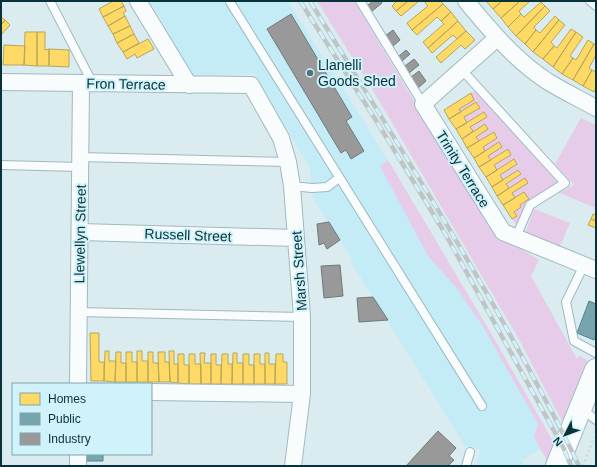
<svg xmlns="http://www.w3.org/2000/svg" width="597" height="467" font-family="Helvetica,sans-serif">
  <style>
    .built { fill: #c4ecf6 }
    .green { fill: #e6cce8 }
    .homes { fill: #ffd966; stroke: #b5a759 }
    .public { fill: #76a5af; stroke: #55828c }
    .industry { fill: #999; stroke: #6e7a7c }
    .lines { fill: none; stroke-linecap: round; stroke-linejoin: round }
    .service-casing { stroke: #9fb9bf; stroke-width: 10 }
    .minor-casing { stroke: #9fb9bf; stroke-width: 18 }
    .secondary-casing { stroke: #9fb9bf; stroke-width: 24 }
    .path { stroke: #d2d8da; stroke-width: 2.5; stroke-dasharray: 2 3; stroke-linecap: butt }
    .service { stroke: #f9fcfd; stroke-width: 8 }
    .minor { stroke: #f9fcfd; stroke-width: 16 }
    .secondary { stroke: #f9fcfd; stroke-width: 22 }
    .rail-casing { stroke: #bdc5c6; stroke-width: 4.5 }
    .rail { stroke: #d0f2fa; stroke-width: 3; stroke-dasharray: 9; stroke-linecap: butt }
    .poi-dot { fill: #52737a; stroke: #d0f2fa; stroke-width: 1.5 }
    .labels { text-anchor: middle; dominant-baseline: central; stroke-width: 4; stroke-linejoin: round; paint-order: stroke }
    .poi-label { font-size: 14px; fill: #08323a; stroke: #d0f2fa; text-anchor: start }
    .street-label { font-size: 14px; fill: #08323a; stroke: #d0f2fa }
  </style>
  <rect width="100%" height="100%" fill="#daecf0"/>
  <path class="built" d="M150 1H288L388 160 381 166 458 290 482 324 538 424 534 437 541 449 522 460 525 466H475L481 450 465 446 351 262 353 261 313 198 310 168 255 74 193 75Z"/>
  <path class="green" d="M317 1H354L492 231 539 260 531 276 577 359 579 356 587 360 563 423 516 334 377 97Z
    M475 91 558 183 528 203 518 224 516 225 512 219 516 216 514 212 521 207 520 205 529 199 524 192 515 198 512 193 528 183 509 188 506 184 521 174 518 170 503 180 500 175 517 164 514 159 497 170 494 165 511 155 491 160 488 156 502 147 499 142 485 151 483 147 497 137 493 132 479 141 476 137 488 129 485 124 473 131 464 117 479 108 461 112 459 109 474 100 471 93Z
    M581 118 596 125V208L559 193 574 185 555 164Z
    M388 160 495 340 554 443 547 461 534 437 538 424 482 325 458 290 428 256 380 166Z
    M534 209 570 223 560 246 527 232 526 231Z"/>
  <path class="homes" d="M113 1H121L124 6 103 17 99 9Z
    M397 1H408L396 11 392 6Z
    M408 1H419L401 16 396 11Z
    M427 1H441L443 4 412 30 407 23 428 6 425 3Z
    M486 1H502L493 9Z
    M502 1H520L501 18 493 9Z
    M520 1H530L519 11 521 14 508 27 501 18Z
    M541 2 545 6 516 36 508 27 521 14 524 17Z
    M443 4 451 12 441 21 437 17 417 35 412 30Z
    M124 6 126 11 123 13 125 16 108 26 103 17Z
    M545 6 550 11 534 27 536 30 525 44 516 36Z
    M451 12 458 21 428 48 423 42 444 24 441 21Z
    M125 16 130 26 113 34 108 26Z
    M555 16 559 20 533 52 525 44 536 30 540 33Z
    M1 17 5 20 1 25Z
    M5 20 10 25 1 35V25Z
    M559 20 565 25 551 42 554 46 543 59 533 52Z
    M458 21 466 31 457 39 453 35 432 53 428 48Z
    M130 26 134 34 117 43 113 34Z
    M571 29 576 32 553 67 543 59 554 46 557 48Z
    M466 31 475 40 465 49 461 45 441 63 436 57Z
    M25 32H37V66L24 65Z
    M37 32H45V50L49 49V66H37Z
    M576 32 583 37 570 56 573 58 562 74 553 67Z
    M134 34 139 43 123 52 117 43Z
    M148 39 154 49 137 58 135 54 127 59 123 52Z
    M588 40 594 44 573 80 562 74 573 58 576 60Z
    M594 44 596 45V55L589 68 592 70 583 86 573 80Z
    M4 45 25 46 24 65H3Z
    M49 49 69 50V67L49 66Z
    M592 70 596 72V88L594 92 583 86Z
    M471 93 474 100 459 109 461 112 449 119 444 110Z
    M476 102 480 108 464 117 467 123 456 129 449 119Z
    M484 112 487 117 470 127 473 131 462 139 456 129Z
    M485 124 488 129 476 137 479 141 467 148 462 139Z
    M494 132 497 138 483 147 485 151 474 158 467 148Z
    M499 142 502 147 488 156 491 160 479 167 474 158Z
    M508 149 511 155 494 165 497 170 486 177 479 167Z
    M514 159 517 164 500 175 503 180 492 187 486 177Z
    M518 170 521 174 506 184 509 188 497 196 492 187Z
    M525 178 528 183 512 193 515 198 503 205 497 196Z
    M524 192 529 199 520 205 521 207 514 212 517 216 512 219 503 205Z
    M593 214 596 215V221L591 219Z
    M591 219 596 221V228L588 225Z
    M90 333H99V362H104V381H91Z
    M105 351H109V361H116L115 382 104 381Z
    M137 351H142V361H148V382H137Z
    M169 351H174V364H178V383L170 382Z
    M116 352H121V363H126V382H115Z
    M126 352H132V362H137V382H126Z
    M148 352H153V363H158L159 382H148Z
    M158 352H165V362H169L170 382H159Z
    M200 353H205L204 363H211V384H201Z
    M233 353H237V363H243V384H232Z
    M265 353H269V364H275V384H265Z
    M178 354H184V365H189V384L178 383Z
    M189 354H195V364H201V384H189Z
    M211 354H216V365H221V384H211Z
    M222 354H228V364H232V384H221Z
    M243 354H249V365H254V384H243Z
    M254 354H260V364H265V384H254Z
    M276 354H283V362H287V384H275Z"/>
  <path class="public" d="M589 301 596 304V336L594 340 577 333Z
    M86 454H103V461H86Z"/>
  <path class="industry" d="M373 1H380L382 3 371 12 367 6Z
    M291 14 352 117 346 121 364 151 351 159 346 150 341 153 267 29Z
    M393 30 400 40 392 47 385 36Z
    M406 50 410 54 402 61 398 57Z
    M414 59 419 65 409 73 405 66Z
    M419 71 426 81 418 88 411 77Z
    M329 222 340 240 327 249 324 243 319 245 317 224Z
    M340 265 343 296 324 298 321 266Z
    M373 297 388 320 359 322 357 298Z
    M438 431 456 448 449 456 454 460 448 466H406Z"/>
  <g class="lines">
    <defs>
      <path id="service" d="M50 1 93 84
        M360 1 423 104
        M590 1 596 6
        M230 2 482 406
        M462 70 565 183 530 205 516 237
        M80 157 288 162
        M1 165 80 167
        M292 186 312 188 327 187 339 178
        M584 265 566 302 574 341 596 353
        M79 312 302 317
        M581 408 596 420
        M466 466 470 452"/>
      <path id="minor" d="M138 1 189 85
        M466 1C490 30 515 60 547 81 563 91 580 99 596 108
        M497 38 423 104 503 232 596 270
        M1 82 251 85 281 138 288 162 292 186 302 317V394L293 466
        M80 232 296 238
        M78 384 81 83
        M151 392 302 394
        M78 466V454"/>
      <path id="secondary" d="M557 466 596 370"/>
    </defs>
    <use href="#service" class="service-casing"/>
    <use href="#minor" class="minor-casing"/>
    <use href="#secondary" class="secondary-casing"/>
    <path class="path" d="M583 466 592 443 593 437"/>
    <use href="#service" class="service"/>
    <use href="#minor" class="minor"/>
    <use href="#secondary" class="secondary"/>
    <defs>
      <path id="rail" d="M300 1 377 122 446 235 564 449 571 466
        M310 1C375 107 442 213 503 322 529 369 556 417 579 466"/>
    </defs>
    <use href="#rail" class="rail-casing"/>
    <use href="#rail" class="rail"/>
  </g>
  <circle class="poi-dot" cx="310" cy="73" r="4"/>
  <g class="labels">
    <g class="poi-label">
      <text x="318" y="65">Llanelli<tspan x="318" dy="16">Goods Shed</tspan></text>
    </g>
    <g class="street-label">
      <text transform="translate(126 84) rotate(1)">Fron Terrace</text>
      <text transform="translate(463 169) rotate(58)">Trinity Terrace</text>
      <text transform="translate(80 234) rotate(-89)">Llewellyn Street</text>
      <text transform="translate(188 235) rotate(2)">Russell Street</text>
      <text transform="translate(299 271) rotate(-94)">Marsh Street</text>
    </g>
  </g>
  <rect width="597" height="467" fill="none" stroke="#08323a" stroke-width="4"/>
  <rect x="12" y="383" width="140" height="72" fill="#d0f2fa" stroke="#80a5ad"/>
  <rect x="20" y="393" width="20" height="12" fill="#ffd966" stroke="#80a5ad"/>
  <text x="48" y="403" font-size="12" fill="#08323a">Homes</text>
  <rect x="20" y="413" width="20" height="12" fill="#76a5af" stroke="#80a5ad"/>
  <text x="48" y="423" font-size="12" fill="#08323a">Public</text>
  <rect x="20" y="433" width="20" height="12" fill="#999999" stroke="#80a5ad"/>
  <text x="48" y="443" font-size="12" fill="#08323a">Industry</text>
  <g transform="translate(565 435) rotate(228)" stroke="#d0f2fa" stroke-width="3" paint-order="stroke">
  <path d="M0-3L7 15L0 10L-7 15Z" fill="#08323a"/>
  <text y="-6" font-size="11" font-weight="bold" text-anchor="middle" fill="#08323a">N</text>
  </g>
</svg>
